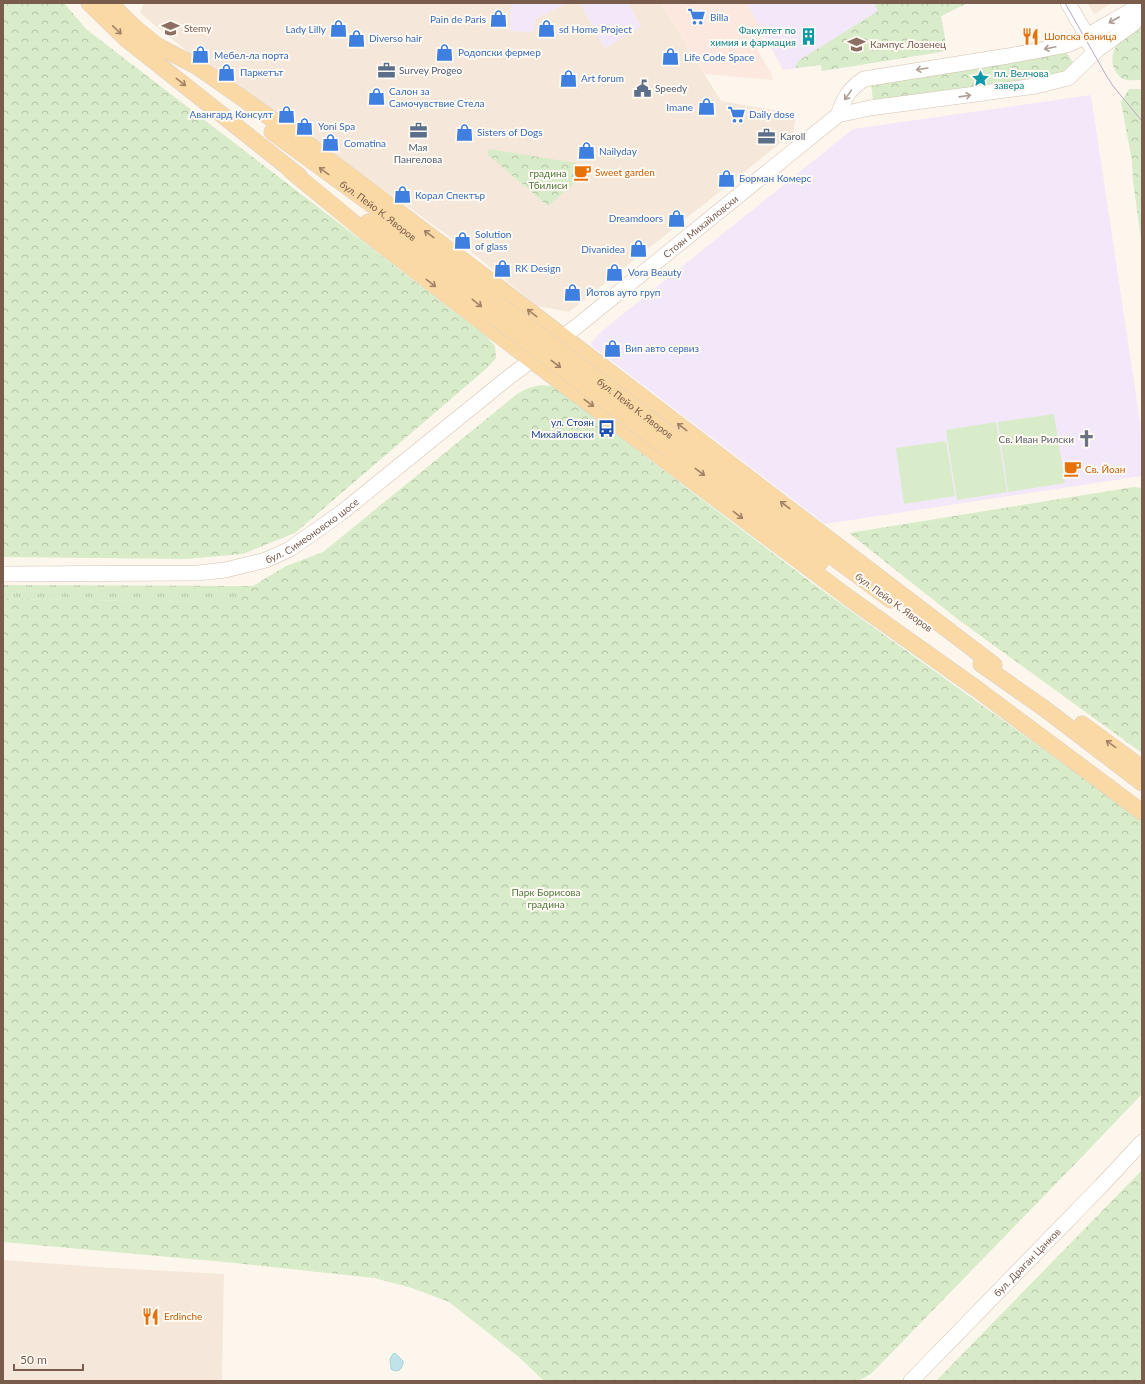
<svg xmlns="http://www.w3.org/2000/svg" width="1145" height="1384" font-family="Lato,sans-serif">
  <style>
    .residential { fill: #f5e8da }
    .commercial { fill: #fde8e0 }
    .education { fill: #f3e8fa }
    .grass { fill: url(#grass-tufts) }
    .forest { fill: url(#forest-crowns) }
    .pitch { fill: #d8ecc9 }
    .water { fill: #bfe3e8; stroke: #a5d3da }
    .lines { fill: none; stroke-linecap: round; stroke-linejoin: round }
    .secondary-casing { stroke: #d6c0b0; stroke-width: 16 }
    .primary-casing { stroke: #dad1cd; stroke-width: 17 }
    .secondary { stroke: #fff; stroke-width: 15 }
    .primary { stroke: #fbd9a5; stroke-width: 16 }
    .tram { stroke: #b9a8c9; stroke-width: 1 }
    .primary-bridge-casing { stroke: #dad1cd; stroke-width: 17; stroke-linecap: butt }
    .primary-bridge { stroke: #fbd9a5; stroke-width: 16 }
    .oneway { stroke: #af9d94 }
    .oneway2 { stroke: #a18267 }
    .labels { text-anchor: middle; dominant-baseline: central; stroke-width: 4; stroke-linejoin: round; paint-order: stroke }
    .shop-label { font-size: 10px; fill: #366cbe; stroke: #fffaf3; text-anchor: start }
    .education-label { font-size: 10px; fill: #785e54; stroke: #fffaf3; text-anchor: start }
    .culture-label { font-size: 10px; fill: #0d838f; stroke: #fffaf3; text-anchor: end }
    .food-label { font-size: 10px; fill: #c56008; stroke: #fffaf3; text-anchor: start }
    .service-label { font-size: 10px; fill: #4e5e75; stroke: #fffaf3; text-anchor: start }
    .park-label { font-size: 10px; fill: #537a41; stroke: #fffaf3 }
    .street-label { font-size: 10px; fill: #7a5c4d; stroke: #fffaf3 }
    .transit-label { font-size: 10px; fill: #164399; stroke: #fffaf3; text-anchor: end }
    .worship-label { font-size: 10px; fill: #5b616d; stroke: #fffaf3; text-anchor: end }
  </style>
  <defs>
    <pattern id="grass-tufts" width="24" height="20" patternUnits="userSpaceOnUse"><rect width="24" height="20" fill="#d8ecc9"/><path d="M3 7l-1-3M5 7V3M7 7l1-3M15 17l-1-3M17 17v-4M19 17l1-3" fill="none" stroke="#b4c2a5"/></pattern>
    <pattern id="forest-crowns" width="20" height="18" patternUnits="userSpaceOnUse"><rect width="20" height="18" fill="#d8ecc9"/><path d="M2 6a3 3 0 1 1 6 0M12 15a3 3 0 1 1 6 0" fill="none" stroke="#b4c2a5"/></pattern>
  </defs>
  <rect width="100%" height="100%" fill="#fdf6ec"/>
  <path class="residential" d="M144 3H511L510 31 533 32 535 19 567 3H580L605 48 641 27 628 3H661L721 101 796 114 793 133 569 312 537 306 474 254 255 98 193 56 146 18 140 12Z
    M1087 3H1112L1094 14Z
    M3 1260 112 1268 224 1274 222 1381H3Z"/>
  <path class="commercial" d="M661 3H747L765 36 754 44 771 73 773 80 705 74Z"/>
  <path class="education" d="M511 3H567L535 19 533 32 510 31Z
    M580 3H628L641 27 605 48Z
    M747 3H967L941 16 947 51 822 71 821 65 783 70Z
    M1091 95 1142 435V476L825 524 592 346 591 343 602 331 853 129Z"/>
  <path class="grass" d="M278 571 838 611 3 599V585L254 586Z"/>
  <path class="forest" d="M3 3H64L86 29 486 336 495 346 496 358 487 368 295 533 243 554 185 559 3 557Z
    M874 3H968L941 16 947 51 822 71 821 65 795 68 798 61 878 11Z
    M1142 20V80C1127 80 1121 83 1114 68 1106 47 1129 33 1142 20Z
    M1063 52 1067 53 1074 64 1062 73 1047 79 873 100 871 84Z
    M1129 89H1142V247L1133 181 1132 161 1121 102Z
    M489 149 576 163 578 180 548 206 487 154Z
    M540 385 552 386 567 397 812 583 1142 820V1094L1077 1162 871 1374 858 1381H544L520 1358 449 1302 412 1288 374 1278 225 1262 3 1242V599L227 602 286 566 323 552 517 394 526 389Z
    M1134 487 1142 488V753L960 621 849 533Z
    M1142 1170V1381H936Z"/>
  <path class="pitch" d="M1054 414 1065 483 1008 492 998 422Z
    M996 422 1007 492 957 500 946 430Z
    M946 441 955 496 904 504 896 448Z"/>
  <path class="water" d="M395 1353 403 1361C403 1368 399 1374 391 1369L390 1359 393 1354Z"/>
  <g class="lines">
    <defs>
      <g id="secondary">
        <path d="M1068 3 1087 36 1090 45"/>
        <path d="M838 115C844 98 849 89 864 79L1008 56 1067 45 1085 37 1142 4"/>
        <path id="s1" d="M3 574 198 573 225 570 266 560 290 549 341 513 509 377 576 327 838 115 870 108 1036 86 1068 78 1097 50 1133 24 1142 12"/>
        <path id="s2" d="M911 1381 1101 1186 1142 1142"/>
      </g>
      <g id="primary">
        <path d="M89 3 125 38 299 176"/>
        <path d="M110 3 133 26 162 50"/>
        <path d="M154 44 198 67 313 148 468 264 994 665"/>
        <path id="s3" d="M272 132 379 210 500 305"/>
        <path d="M291 171 364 231 531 360 849 598 977 689 1142 812"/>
        <path d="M368 222 402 245 492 315"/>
        <path d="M676 439 792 527 891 600"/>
        <path d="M668 449 820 563"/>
        <path d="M981 664 1045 709 1142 783"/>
        <path d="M1082 724 1142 768"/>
      </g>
    </defs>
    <use href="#secondary" class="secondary-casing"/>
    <use href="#primary" class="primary-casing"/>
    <use href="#secondary" class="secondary"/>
    <use href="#primary" class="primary"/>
    <path class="tram" d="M1065 3 1106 75 1113 86 1142 121"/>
    <defs>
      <g id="primary-bridge">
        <path id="s4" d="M500 305 676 439"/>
        <path d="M492 315 668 449"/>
      </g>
    </defs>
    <use href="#primary-bridge" class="primary-bridge-casing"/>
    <use href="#primary-bridge" class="primary-bridge"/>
  </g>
  <defs><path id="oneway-shaft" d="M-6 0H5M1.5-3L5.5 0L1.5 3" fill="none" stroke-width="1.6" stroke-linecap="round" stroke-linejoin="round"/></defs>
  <g class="oneway">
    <use href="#oneway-shaft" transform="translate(1114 20) rotate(150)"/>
    <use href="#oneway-shaft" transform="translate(1050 48) rotate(168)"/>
    <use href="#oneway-shaft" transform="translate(922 69) rotate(171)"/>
    <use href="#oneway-shaft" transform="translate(848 95) rotate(125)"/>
    <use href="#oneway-shaft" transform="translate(965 96) rotate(-8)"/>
  </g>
  <g class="oneway2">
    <use href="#oneway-shaft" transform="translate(117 30) rotate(44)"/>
    <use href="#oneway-shaft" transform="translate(181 82) rotate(38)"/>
    <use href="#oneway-shaft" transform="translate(324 171) rotate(-144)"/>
    <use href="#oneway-shaft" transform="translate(429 234) rotate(-143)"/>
    <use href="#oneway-shaft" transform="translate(431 283) rotate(38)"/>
    <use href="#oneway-shaft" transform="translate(477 303) rotate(38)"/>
    <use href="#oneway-shaft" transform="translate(532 313) rotate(-142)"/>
    <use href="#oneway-shaft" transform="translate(556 364) rotate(37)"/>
    <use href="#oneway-shaft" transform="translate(589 403) rotate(37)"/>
    <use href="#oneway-shaft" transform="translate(682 427) rotate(-143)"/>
    <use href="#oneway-shaft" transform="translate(700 472) rotate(37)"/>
    <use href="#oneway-shaft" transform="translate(785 505) rotate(-143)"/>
    <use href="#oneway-shaft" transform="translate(738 515) rotate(37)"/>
    <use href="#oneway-shaft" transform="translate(1111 744) rotate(-144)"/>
  </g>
  <defs>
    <symbol id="supermarket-bare" viewBox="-9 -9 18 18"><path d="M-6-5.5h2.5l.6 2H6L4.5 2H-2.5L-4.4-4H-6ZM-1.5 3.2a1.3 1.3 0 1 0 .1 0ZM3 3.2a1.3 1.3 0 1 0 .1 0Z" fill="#3f7fe0" stroke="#fffaf3" stroke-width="2.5" paint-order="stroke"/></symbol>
    <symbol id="shop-bare" viewBox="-9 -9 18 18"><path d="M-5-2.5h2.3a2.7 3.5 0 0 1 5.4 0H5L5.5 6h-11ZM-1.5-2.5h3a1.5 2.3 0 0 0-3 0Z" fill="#3f7fe0" stroke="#fffaf3" stroke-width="2.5" paint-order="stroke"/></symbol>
    <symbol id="school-bare" viewBox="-9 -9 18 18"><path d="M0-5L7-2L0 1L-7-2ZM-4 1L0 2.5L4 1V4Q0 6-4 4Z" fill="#8d6e63" stroke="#fffaf3" stroke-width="2.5" paint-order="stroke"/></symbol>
    <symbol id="building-bare" viewBox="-9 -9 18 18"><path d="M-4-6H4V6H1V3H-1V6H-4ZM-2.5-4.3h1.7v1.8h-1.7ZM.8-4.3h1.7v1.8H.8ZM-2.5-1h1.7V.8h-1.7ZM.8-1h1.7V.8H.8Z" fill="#0f9aa8" stroke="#fffaf3" stroke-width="2.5" paint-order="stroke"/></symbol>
    <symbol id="restaurant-bare" viewBox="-9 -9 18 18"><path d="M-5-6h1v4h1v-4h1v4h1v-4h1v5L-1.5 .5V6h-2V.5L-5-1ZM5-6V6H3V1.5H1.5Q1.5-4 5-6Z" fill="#e8710a" stroke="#fffaf3" stroke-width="2.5" paint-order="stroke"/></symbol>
    <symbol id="university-bare" viewBox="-9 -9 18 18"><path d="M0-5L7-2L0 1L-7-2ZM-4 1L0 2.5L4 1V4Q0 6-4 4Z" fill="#8d6e63" stroke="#fffaf3" stroke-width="2.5" paint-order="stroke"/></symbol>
    <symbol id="office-bare" viewBox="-9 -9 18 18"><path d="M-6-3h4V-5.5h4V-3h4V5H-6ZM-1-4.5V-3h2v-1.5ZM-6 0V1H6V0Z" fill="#5c6f8a" stroke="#fffaf3" stroke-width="2.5" paint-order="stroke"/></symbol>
    <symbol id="sight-bare" viewBox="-9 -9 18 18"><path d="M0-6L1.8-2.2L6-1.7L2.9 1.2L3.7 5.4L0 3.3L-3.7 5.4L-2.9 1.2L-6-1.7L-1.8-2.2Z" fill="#0f9aa8" stroke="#fffaf3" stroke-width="2.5" paint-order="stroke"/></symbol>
    <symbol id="civic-bare" viewBox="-9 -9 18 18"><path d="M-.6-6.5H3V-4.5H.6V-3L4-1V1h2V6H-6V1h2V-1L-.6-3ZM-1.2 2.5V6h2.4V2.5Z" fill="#5c6f8a" stroke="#fffaf3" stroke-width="2.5" paint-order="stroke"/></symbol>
    <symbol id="cafe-bare" viewBox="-9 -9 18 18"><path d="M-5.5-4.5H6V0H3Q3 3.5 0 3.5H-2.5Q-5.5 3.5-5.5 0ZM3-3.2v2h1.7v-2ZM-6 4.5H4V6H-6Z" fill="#e8710a" stroke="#fffaf3" stroke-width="2.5" paint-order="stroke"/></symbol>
    <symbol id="bus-bare" viewBox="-9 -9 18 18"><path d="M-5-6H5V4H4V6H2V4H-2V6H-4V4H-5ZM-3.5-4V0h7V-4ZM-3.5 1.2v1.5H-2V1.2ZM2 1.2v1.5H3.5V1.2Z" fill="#1a4fb4" stroke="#fffaf3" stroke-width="2.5" paint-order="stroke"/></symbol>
    <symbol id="church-bare" viewBox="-9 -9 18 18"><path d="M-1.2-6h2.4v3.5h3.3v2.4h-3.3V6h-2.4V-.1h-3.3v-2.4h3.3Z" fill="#6b7280" stroke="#fffaf3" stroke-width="2.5" paint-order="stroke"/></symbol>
  </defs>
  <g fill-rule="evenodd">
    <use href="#supermarket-bare" x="684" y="4" width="25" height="25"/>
    <use href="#shop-bare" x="486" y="6" width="25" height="25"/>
    <use href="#school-bare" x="158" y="16" width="25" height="25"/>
    <use href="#shop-bare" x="326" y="16" width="25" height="25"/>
    <use href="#shop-bare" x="534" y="16" width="25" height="25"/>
    <use href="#building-bare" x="796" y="24" width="25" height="25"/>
    <use href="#restaurant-bare" x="1018" y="24" width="25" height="25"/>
    <use href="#shop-bare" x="344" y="26" width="25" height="25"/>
    <use href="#university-bare" x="844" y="32" width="25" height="25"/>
    <use href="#shop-bare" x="432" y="40" width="25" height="25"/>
    <use href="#shop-bare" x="188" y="42" width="25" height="25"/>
    <use href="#shop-bare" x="658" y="44" width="25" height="25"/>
    <use href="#office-bare" x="374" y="58" width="25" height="25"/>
    <use href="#shop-bare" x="214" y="60" width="25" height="25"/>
    <use href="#shop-bare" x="556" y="66" width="25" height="25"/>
    <use href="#sight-bare" x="968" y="66" width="25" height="25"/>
    <use href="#civic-bare" x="630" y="76" width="25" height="25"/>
    <use href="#shop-bare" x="364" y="84" width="25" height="25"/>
    <use href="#shop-bare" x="694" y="94" width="25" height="25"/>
    <use href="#shop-bare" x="274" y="102" width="25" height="25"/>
    <use href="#supermarket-bare" x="724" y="102" width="25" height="25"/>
    <use href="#shop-bare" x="292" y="114" width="25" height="25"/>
    <use href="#office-bare" x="406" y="118" width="25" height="25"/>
    <use href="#shop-bare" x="452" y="120" width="25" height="25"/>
    <use href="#office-bare" x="754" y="124" width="25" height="25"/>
    <use href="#shop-bare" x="318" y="130" width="25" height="25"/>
    <use href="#shop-bare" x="574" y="138" width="25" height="25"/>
    <use href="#cafe-bare" x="570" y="160" width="25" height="25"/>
    <use href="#shop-bare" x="714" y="166" width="25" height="25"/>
    <use href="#shop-bare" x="390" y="182" width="25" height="25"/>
    <use href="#shop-bare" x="664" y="206" width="25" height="25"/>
    <use href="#shop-bare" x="450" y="228" width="25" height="25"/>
    <use href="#shop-bare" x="626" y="236" width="25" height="25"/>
    <use href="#shop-bare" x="490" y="256" width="25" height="25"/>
    <use href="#shop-bare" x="602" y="260" width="25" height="25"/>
    <use href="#shop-bare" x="560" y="280" width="25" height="25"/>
    <use href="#shop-bare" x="600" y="336" width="25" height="25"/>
    <use href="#bus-bare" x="594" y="416" width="25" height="25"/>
    <use href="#church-bare" x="1074" y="426" width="25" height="25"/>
    <use href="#cafe-bare" x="1060" y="456" width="25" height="25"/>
    <use href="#restaurant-bare" x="138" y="1304" width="25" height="25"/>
  </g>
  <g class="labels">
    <g class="shop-label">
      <text x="710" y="17">Billa</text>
      <text x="486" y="19" text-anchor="end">Pain de Paris</text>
      <text x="326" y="29" text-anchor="end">Lady Lilly</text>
      <text x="559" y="29">sd Home Project</text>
      <text x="369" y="38">Diverso hair</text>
      <text x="458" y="52">Родопски фермер</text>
      <text x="214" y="55">Мебел-ла порта</text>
      <text x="684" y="57">Life Code Space</text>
      <text x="240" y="72">Паркетът</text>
      <text x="581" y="78">Art forum</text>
      <text x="389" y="91">Салон за<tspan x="389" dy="12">Самочувствие Стела</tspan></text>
      <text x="693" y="107" text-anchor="end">Imane</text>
      <text x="273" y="114" text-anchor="end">Авангард Консулт</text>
      <text x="749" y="114">Daily dose</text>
      <text x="318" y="126">Yoni Spa</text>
      <text x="477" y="132">Sisters of Dogs</text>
      <text x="344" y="143">Comatina</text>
      <text x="599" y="151">Nailyday</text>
      <text x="739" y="178">Борман Комерс</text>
      <text x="415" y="195">Корал Спектър</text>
      <text x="663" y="218" text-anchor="end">Dreamdoors</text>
      <text x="475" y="234">Solution<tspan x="475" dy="12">of glass</tspan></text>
      <text x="625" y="249" text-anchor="end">Divanidea</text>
      <text x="515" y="268">RK Design</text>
      <text x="628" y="272">Vora Beauty</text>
      <text x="586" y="292">Йотов ауто груп</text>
      <text x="625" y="348">Вип авто сервиз</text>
    </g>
    <g class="education-label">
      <text x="184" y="28">Stemy</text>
      <text x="870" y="44">Кампус Лозенец</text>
    </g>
    <g class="culture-label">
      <text x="796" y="30">Факултет по<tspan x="796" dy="12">химия и фармация</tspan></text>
      <text x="994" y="73" text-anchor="start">пл. Велчова<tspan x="994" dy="12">завера</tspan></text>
    </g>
    <g class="food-label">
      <text x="1044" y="36">Шопска баница</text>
      <text x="595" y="172">Sweet garden</text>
      <text x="1085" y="469">Св. Йоан</text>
      <text x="164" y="1316">Erdinche</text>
    </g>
    <g class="service-label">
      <text x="399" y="70">Survey Progeo</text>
      <text x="655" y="88">Speedy</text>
      <text x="780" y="136">Karoll</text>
      <text x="418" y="147" text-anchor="middle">Мая<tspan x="418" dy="12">Пангелова</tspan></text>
    </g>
    <g class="park-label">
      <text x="548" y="173">градина<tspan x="548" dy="12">Тбилиси</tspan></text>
      <text x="546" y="892">Парк Борисова<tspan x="546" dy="12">градина</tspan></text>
    </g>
    <g class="street-label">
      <text stroke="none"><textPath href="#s3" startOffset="132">бул. Пейо К. Яворов</textPath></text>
      <text stroke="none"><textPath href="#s1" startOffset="813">Стоян Михайловски</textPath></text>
      <text stroke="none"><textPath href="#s4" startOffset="170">бул. Пейо К. Яворов</textPath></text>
      <text stroke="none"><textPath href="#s1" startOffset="319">бул. Симеоновско шосе</textPath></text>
      <text transform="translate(894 602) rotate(36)">бул. Пейо К. Яворов</text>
      <text stroke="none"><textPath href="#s2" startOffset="166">бул. Драган Цанков</textPath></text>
    </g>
    <g class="transit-label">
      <text x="594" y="422">ул. Стоян<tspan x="594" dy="12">Михайловски</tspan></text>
    </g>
    <g class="worship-label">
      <text x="1074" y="439">Св. Иван Рилски</text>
    </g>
  </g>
  <rect width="1145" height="1384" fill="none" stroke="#7a5c4d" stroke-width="8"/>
  <path d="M14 1364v6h69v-6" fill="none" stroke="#7a5c4d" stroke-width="2"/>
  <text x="20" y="1364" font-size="12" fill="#7a5c4d" stroke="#fffaf3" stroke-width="3" paint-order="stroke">50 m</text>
</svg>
